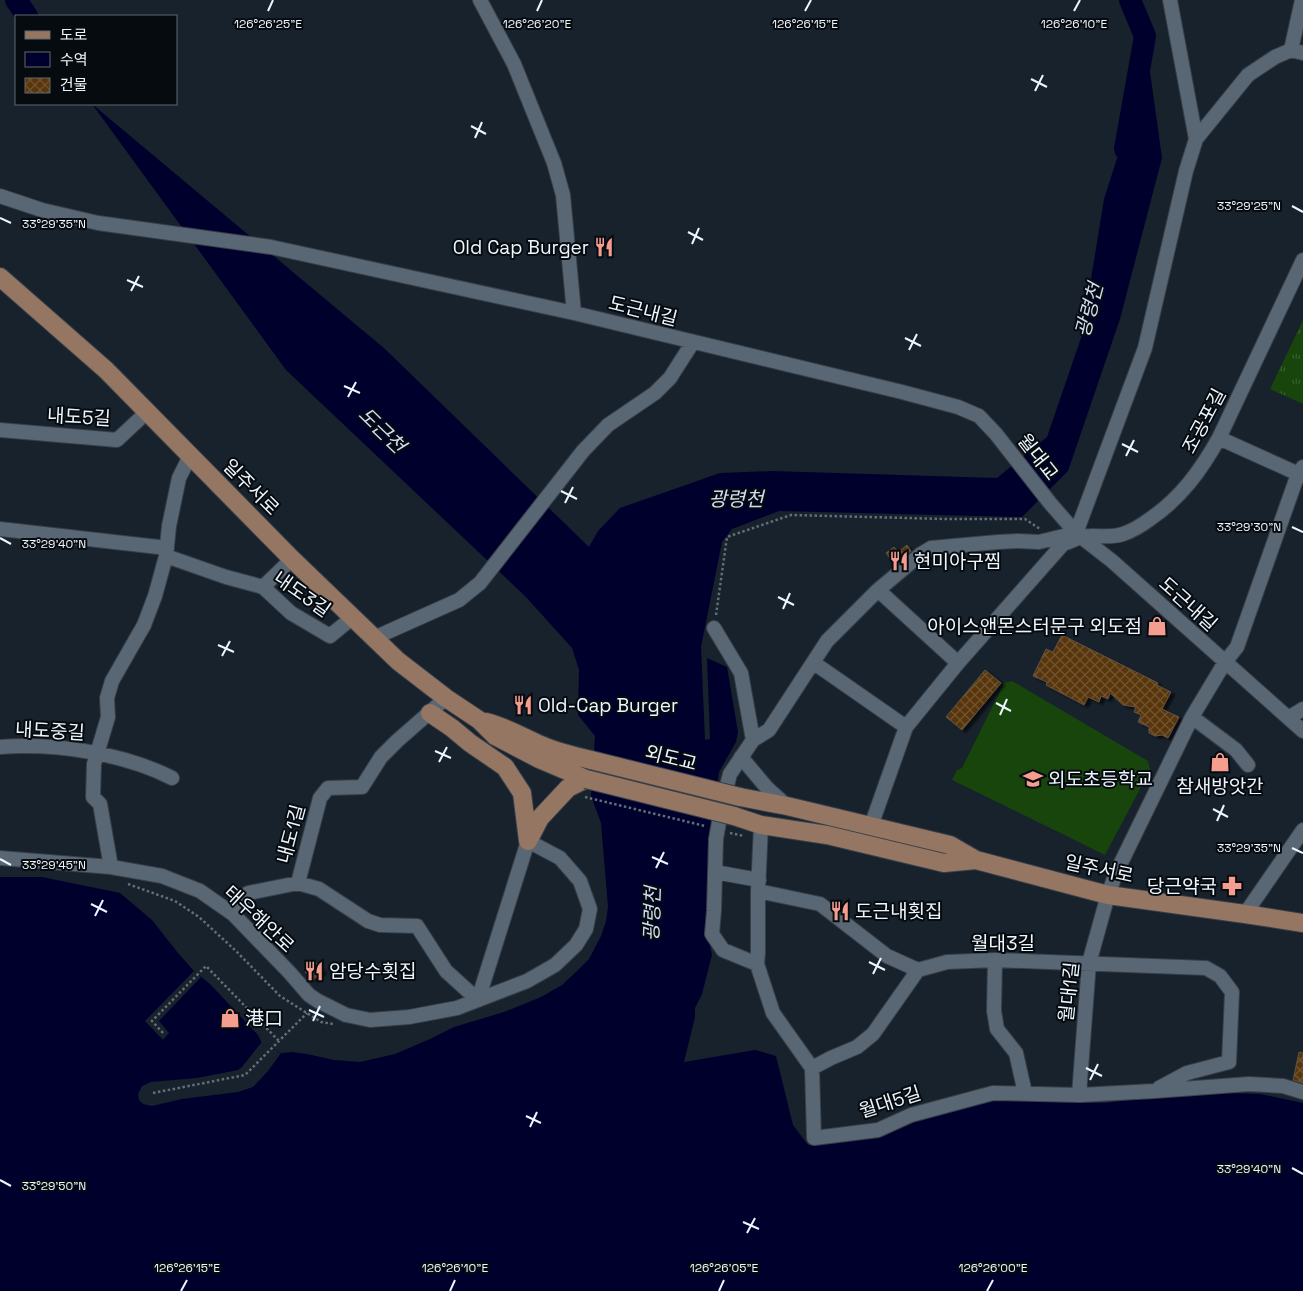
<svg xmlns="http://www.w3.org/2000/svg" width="1303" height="1291" font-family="'Space Grotesk','Noto Sans KR',sans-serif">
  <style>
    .park { fill: url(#park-tufts) }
    .garden { fill: #17450c }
    .water { fill: #00002d }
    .pier { fill: #17222d }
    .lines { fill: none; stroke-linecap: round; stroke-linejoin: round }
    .river { stroke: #00002d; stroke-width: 22 }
    .building { fill: url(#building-cross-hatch); stroke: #5e5144; filter: url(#shadow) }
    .minor-casing { stroke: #373f48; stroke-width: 16 }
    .major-casing { stroke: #373f48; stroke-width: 20 }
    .path { stroke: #646e77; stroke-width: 2.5; stroke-dasharray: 2.5 2.5; stroke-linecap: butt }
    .minor { stroke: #596673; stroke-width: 14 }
    .major { stroke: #947663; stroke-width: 18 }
    .major-bridge-casing { stroke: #373f48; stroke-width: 20; stroke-linecap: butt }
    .major-bridge { stroke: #947663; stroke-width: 18 }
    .ticks { fill: none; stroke: #eef6fd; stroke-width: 2 }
    .labels { text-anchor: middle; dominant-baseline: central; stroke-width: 4; stroke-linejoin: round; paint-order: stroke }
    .poi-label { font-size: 19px; fill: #eef6fd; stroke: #060b10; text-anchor: start }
    .street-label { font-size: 19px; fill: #eef6fd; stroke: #060b10 }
    .water-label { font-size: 20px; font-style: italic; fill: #d0ddf1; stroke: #060b10 }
    .ticks-label { font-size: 12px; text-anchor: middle; fill: #eef6fd; stroke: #060b10; stroke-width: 4; stroke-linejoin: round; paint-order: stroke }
  </style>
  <defs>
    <pattern id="park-tufts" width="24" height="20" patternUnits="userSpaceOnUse" patternTransform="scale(1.25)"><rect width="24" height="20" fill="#17450c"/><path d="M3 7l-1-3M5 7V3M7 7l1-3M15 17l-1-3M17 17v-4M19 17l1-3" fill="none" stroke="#396030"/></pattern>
    <pattern id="building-cross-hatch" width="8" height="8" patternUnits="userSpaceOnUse" patternTransform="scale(1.25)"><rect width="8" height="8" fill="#59360b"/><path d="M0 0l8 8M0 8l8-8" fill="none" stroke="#71542f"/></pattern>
    <filter id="shadow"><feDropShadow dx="4" dy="2.5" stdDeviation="1" flood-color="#0009"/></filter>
  </defs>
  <rect width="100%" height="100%" fill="#17222d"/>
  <path class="park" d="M1303 320V404L1270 389Z"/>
  <path class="garden" d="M1012 681 1148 761 1150 770 1105 855 952 780 957 770 962 768 1004 683Z"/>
  <path class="water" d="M1145 36 1162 158 1120 319 1068 471 1022 517 779 511 732 529 722 542 701 647 705 740 710 739 707 658 727 667 738 732 736 742 719 772 711 829 708 936 712 955 702 994 695 1008V1017L684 1062 755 1050 776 1056 793 1125 808 1145 881 1137 912 1120 981 1102 1008 1099 1057 1102 1103 1103 1169 1096 1226 1093 1260 1094 1303 1103V1291H0V877H42L120 893 152 920 178 953 194 971 210 984 258 1035 261 1041V1043L281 1053 292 1052 307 1054 334 1060 360 1062 395 1054 430 1039 454 1027 504 1012 541 997 562 985 576 972 589 959 601 936 606 921 608 907 601 823 591 796 595 736 578 715 579 670 572 648 526 597 286 370 92 104 385 349 589 547 598 531 620 508 720 473 772 471 997 478 1047 437 1082 335 1104 199 1130 118Z"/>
  <path class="pier" d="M194 971 201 977 159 1021 169 1033 163 1040 145 1021Z
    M261 1043 281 1053 268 1071 253 1087 238 1092 182 1099 152 1106 143 1104 139 1100 138 1094 142 1086 151 1082 197 1078 238 1070 242 1067Z"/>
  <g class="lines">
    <path class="river" d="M16 0 27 16
      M1125 149 1145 36 1130 0"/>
  </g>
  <path class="building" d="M907 545 911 551 895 565 886 553 894 547 898 552Z
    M1062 635 1158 683 1157 685 1171 692 1162 709 1179 717 1168 738 1162 735 1155 736 1149 733V727L1138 722 1141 715 1134 712 1136 707 1123 705 1110 693 1108 699 1101 696 1099 702 1088 697 1084 705 1046 685 1047 682 1033 676 1046 649 1053 652Z
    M985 670 1001 683 962 730 946 717Z
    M315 962 323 971 313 980 305 972Z
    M1299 1052 1303 1053V1083L1293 1080Z"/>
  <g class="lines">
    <defs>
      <path id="minor" d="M480 0 514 64 554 163 563 195 574 313
        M1291 50 1302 0
        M1196 139 1248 75 1275 57 1291 50 1303 53
        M0 196 42 210 98 223 271 247 574 313 902 392 958 407 979 416 996 434 1050 503 1076 533 1112 561 1303 731
        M0 430 117 440 147 412
        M1219 438 1303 476
        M0 529 167 548
        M166 556 226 577 263 587 291 613 330 636 353 617
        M263 587 292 559
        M878 590 958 663
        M714 628 741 673 753 740
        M374 638 459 600 480 583 583 451 608 425 655 393 670 378 693 342
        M814 663 906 727
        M1192 717 1236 750 1248 765
        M1288 718 1303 709
        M0 747C55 743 123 753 172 778
        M741 757 767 788 787 806
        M761 825 758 891V953L757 964 773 1013 812 1068 814 1138 878 1130 911 1115 993 1093 1080 1095 1154 1091 1249 1084 1283 1086 1303 1092
        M871 826 906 727 958 663 1063 544C1069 542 1075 539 1081 537 1095 534 1108 539 1123 534 1132 531 1142 525 1150 519 1181 498 1201 470 1219 438L1303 260
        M0 858 111 867 162 876 200 891 233 914 290 973 309 995 318 1001 346 1015 370 1020 409 1017 457 1008 527 981 555 965 576 945 586 929 590 909 580 881 560 858 528 841 478 1000
        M111 867 100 804 93 797 94 764 108 717 107 698 112 681 144 625 155 596 166 556 169 526 179 478 190 456
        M715 872 759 880
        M298 883 320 798 328 788 362 787 381 757 397 741 446 698
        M758 891 820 904 887 956 918 970
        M233 914 248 893 298 883 319 889 368 921 380 925 417 926 446 971 478 1000
        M1245 914 1303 830
        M995 960 994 1011 997 1029 1016 1053 1025 1093
        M757 964 723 950 712 934 714 911 716 839 722 805 730 774 753 740 769 730 827 641 878 590 921 554 931 548 998 542 1018 541 1039 542 1076 533 1145 348 1186 171 1196 139 1170 0
        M812 1068 831 1058 857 1047 873 1034 918 970 947 962 995 960 1206 968 1220 976 1232 992 1229 1062 1187 1073 1159 1088
        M1079 1095 1089 963 1108 895 1116 873 1192 717 1225 662 1237 647 1298 474 1303 467"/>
      <path id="major" d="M0 277 106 370 292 559 398 661 446 698 479 720 495 736 539 759 586 779
        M430 713 452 728 470 743 505 767 522 793 528 841
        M486 722C506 727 523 737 541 745 557 752 574 756 591 760
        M740 797 787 806 950 845 976 860 1108 895 1245 914 1303 923
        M734 816 761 825 827 835 944 863 976 860
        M528 841 540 818 568 788 586 779"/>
    </defs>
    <use href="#minor" class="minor-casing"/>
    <use href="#major" class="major-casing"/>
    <path class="path" d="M716 615 727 537 791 515 946 519H1025L1040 529
      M585 797 705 826
      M730 833 744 836
      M128 884 175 901 199 917 236 951 280 996 321 1022 333 1024
      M163 1033 152 1021 206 966 279 1041
      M153 1093 245 1075 307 1013"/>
    <use href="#minor" class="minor"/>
    <use href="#major" class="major"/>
    <defs>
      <path id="major-bridge" d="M591 760 740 797
        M586 779 734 816"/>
    </defs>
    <use href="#major-bridge" class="major-bridge-casing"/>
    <use href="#major-bridge" class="major-bridge"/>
  </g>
  <path class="ticks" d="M268 11 273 0M537 11 542 0M805 11 811 0M1074 11 1080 0M1031 79 1047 87M1035 91 1043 75M471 126 486 134M475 138 482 122M1292 206 1303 212M0 218 11 223M688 232 703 240M692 244 699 228M127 280 143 287M131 291 139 276M905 338 921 346M909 350 917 334M344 386 360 393M348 397 356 382M1122 444 1138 452M1126 456 1134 440M561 491 577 499M565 503 573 487M1292 527 1303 532M0 538 11 544M778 597 794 605M783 609 790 593M218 645 234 652M222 656 230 641M996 703 1011 711M1000 715 1007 699M435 751 451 758M439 762 447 747M1213 809 1228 817M1217 821 1224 805M1292 848 1303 853M652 857 668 864M0 859 11 865M656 868 664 852M91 904 107 912M95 916 103 900M869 962 885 970M873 974 881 958M309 1010 324 1017M313 1021 320 1006M1086 1068 1102 1076M1090 1080 1098 1064M526 1116 541 1123M530 1127 537 1112M1292 1168 1303 1174M0 1180 11 1186M743 1222 759 1229M747 1233 755 1218M181 1291 187 1280M450 1291 455 1280M719 1291 724 1280M987 1291 993 1280"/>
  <defs>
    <symbol id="restaurant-bare" viewBox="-9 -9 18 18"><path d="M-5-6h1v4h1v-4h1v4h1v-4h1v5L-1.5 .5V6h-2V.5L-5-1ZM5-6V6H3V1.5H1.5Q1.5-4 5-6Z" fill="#f59d8e" stroke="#060b10" stroke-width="2.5" paint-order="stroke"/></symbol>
    <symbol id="shop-bare" viewBox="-9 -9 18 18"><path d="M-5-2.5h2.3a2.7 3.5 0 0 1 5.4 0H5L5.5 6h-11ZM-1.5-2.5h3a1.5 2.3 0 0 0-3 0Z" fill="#f59d8e" stroke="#060b10" stroke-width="2.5" paint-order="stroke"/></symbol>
    <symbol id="school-bare" viewBox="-9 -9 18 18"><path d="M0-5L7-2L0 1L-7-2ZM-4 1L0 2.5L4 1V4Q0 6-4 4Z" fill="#f59d8e" stroke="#060b10" stroke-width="2.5" paint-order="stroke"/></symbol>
    <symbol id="pharmacy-bare" viewBox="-9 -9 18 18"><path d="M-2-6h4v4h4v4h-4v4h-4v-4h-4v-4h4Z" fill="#f59d8e" stroke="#060b10" stroke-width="2.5" paint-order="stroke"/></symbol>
  </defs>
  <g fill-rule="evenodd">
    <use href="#restaurant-bare" x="590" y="233" width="28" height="28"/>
    <use href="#restaurant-bare" x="885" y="547" width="28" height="28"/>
    <use href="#shop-bare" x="1143" y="612" width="28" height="28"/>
    <use href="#restaurant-bare" x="509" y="691" width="28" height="28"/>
    <use href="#shop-bare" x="1206" y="748" width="28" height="28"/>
    <use href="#school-bare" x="1019" y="765" width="28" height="28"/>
    <use href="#pharmacy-bare" x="1218" y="872" width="28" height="28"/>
    <use href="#restaurant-bare" x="826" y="897" width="28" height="28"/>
    <use href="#restaurant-bare" x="300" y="957" width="28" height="28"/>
    <use href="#shop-bare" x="216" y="1004" width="28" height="28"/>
  </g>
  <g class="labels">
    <g class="poi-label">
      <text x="589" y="247" text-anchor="end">Old Cap Burger</text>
      <text x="914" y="561">현미아구찜</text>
      <text x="1142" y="626" text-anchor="end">아이스앤몬스터문구 외도점</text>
      <text x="538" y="705">Old-Cap Burger</text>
      <text x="1048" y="779">외도초등학교</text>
      <text x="1220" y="786" text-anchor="middle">참새방앗간</text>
      <text x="1217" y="886" text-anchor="end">당근약국</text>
      <text x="855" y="911">도근내횟집</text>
      <text x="329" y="971">암당수횟집</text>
      <text x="245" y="1018">港口</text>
    </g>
    <g class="street-label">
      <text transform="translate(643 311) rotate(14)">도근내길</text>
      <text transform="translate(79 417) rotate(3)">내도5길</text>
      <text transform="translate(1204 421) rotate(-62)">조공포길</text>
      <text transform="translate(1038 457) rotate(52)">월대교</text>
      <text transform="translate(251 487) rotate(45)">일주서로</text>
      <text transform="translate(302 594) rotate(35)">내도3길</text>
      <text transform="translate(1188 604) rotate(42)">도근내길</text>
      <text transform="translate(50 731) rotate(3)">내도중길</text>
      <text transform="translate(671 758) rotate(14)">외도교</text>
      <text transform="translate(291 834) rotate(-75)">내도1길</text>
      <text transform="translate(1099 869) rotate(12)">일주서로</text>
      <text transform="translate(259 919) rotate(43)">태우해안로</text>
      <text x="1003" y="943">월대3길</text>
      <text transform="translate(1069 992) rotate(-84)">월대1길</text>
      <text transform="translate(890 1102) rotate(-18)">월대5길</text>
    </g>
    <g class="water-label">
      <text transform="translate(1089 310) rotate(-75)">광령천</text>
      <text transform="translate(382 430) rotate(44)">도근천</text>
      <text x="736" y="499">광령천</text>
      <text transform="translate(652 914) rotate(-88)">광령천</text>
    </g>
  </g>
  <g class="ticks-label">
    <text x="268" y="28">126°26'25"E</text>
    <text x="537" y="28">126°26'20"E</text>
    <text x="805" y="28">126°26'15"E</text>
    <text x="1074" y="28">126°26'10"E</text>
    <text x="1249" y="210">33°29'25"N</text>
    <text x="54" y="228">33°29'35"N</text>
    <text x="1249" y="531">33°29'30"N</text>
    <text x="54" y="548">33°29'40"N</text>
    <text x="1249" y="852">33°29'35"N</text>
    <text x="54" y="869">33°29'45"N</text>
    <text x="1249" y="1173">33°29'40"N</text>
    <text x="54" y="1190">33°29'50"N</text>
    <text x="187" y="1272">126°26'15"E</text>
    <text x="455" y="1272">126°26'10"E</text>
    <text x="724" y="1272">126°26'05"E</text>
    <text x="993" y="1272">126°26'00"E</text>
  </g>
  <rect x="15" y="15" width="162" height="90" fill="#060b10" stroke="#63696f"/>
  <rect x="25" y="31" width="25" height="8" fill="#947663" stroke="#63696f"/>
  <text x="60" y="40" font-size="15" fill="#eef6fd">도로</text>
  <rect x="25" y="52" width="25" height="15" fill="#00002d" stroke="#63696f"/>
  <text x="60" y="65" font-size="15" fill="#eef6fd">수역</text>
  <rect x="25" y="78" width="25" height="15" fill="url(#building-cross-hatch)" stroke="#63696f"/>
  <text x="60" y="90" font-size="15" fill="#eef6fd">건물</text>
</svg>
